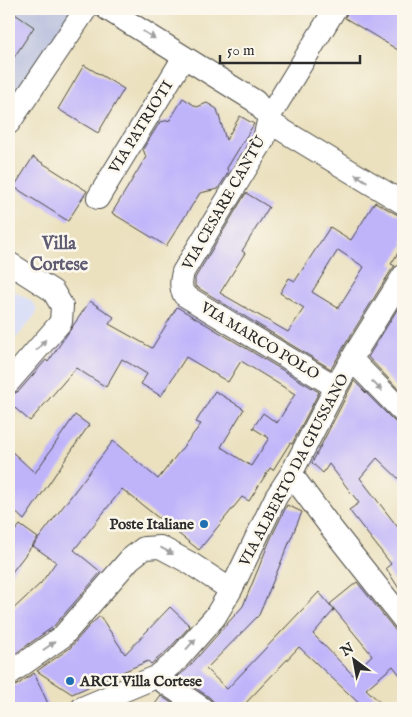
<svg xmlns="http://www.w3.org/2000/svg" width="412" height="717" font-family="'IM FELL English',serif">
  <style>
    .built { fill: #d3d9f9 }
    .industrial { fill: #bcc3de }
    .building { fill: #bfb4fa; fill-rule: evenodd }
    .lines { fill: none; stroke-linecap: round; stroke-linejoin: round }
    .minor-casing { stroke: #484641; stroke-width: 24 }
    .minor { stroke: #fff; stroke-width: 22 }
    .oneway { fill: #a0a0a0 }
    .poi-dot { fill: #1f6fb2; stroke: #fbf7ec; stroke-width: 2 }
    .labels { text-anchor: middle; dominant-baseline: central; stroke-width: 5; stroke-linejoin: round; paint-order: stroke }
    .street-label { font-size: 15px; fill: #2b2b2b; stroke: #fbf7ec }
    .poi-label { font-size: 15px; font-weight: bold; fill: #2b2b2b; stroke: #fbf7ec; text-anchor: end }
    .quarter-label { font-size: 18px; font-weight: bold; fill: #5f5b73; stroke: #fbf7ec }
  </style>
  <rect width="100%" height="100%" fill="#fbf7ec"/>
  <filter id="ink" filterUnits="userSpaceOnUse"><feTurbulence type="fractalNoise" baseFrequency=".02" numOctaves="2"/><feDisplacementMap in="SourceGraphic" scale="10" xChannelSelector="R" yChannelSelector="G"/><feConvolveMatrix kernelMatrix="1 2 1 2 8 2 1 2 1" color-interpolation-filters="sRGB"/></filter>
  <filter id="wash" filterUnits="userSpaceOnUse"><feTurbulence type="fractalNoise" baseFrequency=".0096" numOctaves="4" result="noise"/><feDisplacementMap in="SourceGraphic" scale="20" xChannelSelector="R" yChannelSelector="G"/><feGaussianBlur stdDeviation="1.12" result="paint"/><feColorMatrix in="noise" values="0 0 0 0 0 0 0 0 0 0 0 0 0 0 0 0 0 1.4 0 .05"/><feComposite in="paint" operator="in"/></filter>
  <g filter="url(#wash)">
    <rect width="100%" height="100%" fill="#ebe1bf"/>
    <path class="built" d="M9 288 31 301 35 305 37 310 36 314 9 347Z"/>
    <path class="industrial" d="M9 9H77L9 110Z"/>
    <g id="blocks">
      <path class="building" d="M348 9H403V53L345 18Z
        M9 10 34 27 9 65Z
        M84 65 124 89 98 133 58 109Z
        M183 98 197 107 207 103 217 109 226 140 240 116 254 124 227 168 228 173 218 189 200 193 166 246 112 213 146 157 143 149 160 122 170 120Z
        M33 157 87 191 68 221 14 187Z
        M246 193 269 207 242 251 245 253 220 293 288 332 304 308 280 293 289 278 295 281 330 227 351 240 375 202 396 214 403 216V245L391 264 395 266 392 269 346 343 331 369 195 286V278ZM338 250 364 267 338 308 312 292Z
        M403 300V348L399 355 403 360V394L368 357Z
        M90 301 114 317 109 324 152 348 177 307 319 392 292 444 290 443 273 470 270 468 249 501 242 497 199 550 122 489 74 550 101 572 53 627 9 658V613L41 583 56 562 33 546 113 441 158 479 201 424 196 422 215 391 244 409 221 447 251 466 269 438 253 428 263 413 277 423 295 394 241 361 228 382 186 357 161 396 141 384 147 374 122 359 106 387 76 368 30 421 9 403V396L19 391 46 360 48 362Z
        M354 381 394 421 399 424 403 425V483L377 458 360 478 403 534V595L386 568 391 564 349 510 359 503 329 464 323 473 312 463Z
        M75 415 89 425 24 520 9 506V449L35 473Z
        M287 505 302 512 259 615 206 669 227 689 319 592 334 610 313 634 353 675 372 655 330 604 357 582 403 640V679L393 666 366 689 386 708H364L299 647 241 708H215L214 702 209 697 178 676 186 670 243 606 270 540Z
        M20 525 38 538 9 576V538Z
        M170 607 190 626 167 651 151 664 148 661 72 694 37 671 70 648 89 626 100 616 125 654Z
        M34 673 50 708H9V687L17 685Z
        M161 696 179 708H152Z"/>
    </g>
  </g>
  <g filter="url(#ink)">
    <use href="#blocks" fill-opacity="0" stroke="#484641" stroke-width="1"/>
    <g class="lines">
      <defs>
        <path id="minor" d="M107 9 255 101 269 117
          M335 9 269 117 264 139 183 272C181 281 180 287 184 295L336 387
          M269 122 403 203
          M9 123 86 9
          M98 198 184 57
          M9 263 53 291 62 306 61 322 9 382
          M352 360 403 412
          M291 474 332 529 403 619
          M9 674 62 637 130 559 144 548 160 547 190 563 231 590
          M156 677 202 708
          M82 708 156 677 176 661 215 617 231 590 276 497 291 474 336 387 357 350 403 276"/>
      </defs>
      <use href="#minor" class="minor-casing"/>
      <use href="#minor" class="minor"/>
    </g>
    <defs><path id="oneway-solid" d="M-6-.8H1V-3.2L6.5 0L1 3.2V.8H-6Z" transform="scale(1.25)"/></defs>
    <g class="oneway">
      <use href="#oneway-solid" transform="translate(149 35) rotate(32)"/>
      <use href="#oneway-solid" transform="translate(361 178) rotate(-149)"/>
      <use href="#oneway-solid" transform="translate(41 345) rotate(-49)"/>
      <use href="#oneway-solid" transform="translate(377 386) rotate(45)"/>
      <use href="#oneway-solid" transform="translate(167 551) rotate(29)"/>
      <use href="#oneway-solid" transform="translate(191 644) rotate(-48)"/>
      <use href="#oneway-solid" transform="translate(49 646) rotate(-35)"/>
    </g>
  </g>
  <g class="poi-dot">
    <circle cx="204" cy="524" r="5"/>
    <circle cx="70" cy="681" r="5"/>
  </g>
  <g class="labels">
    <g class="street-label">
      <text transform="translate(141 127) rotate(-58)">VIA PATRIOTI</text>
      <text transform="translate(224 203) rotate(-60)">VIA CESARE CANTÙ</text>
      <text transform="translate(260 341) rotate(31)">VIA MARCO POLO</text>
      <text transform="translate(294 470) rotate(-62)">VIA ALBERTO DA GIUSSANO</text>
    </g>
    <g class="poi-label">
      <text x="194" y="524">Poste Italiane</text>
      <text x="80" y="681" text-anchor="start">ARCI Villa Cortese</text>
    </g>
    <g class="quarter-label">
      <text x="59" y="244">Villa<tspan x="59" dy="21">Cortese</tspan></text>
    </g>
  </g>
  <rect width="412" height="717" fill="none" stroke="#fbf7ec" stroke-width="30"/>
  <g transform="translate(354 660) rotate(328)" stroke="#fbf7ec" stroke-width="4" paint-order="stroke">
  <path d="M0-4L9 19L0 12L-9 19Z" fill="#2b2b2b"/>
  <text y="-8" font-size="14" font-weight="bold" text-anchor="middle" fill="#2b2b2b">N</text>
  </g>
  <path d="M220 55v8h140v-8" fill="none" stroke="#2b2b2b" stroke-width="2.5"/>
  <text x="227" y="55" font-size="15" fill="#2b2b2b" stroke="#fbf7ec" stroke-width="4" paint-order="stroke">50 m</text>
</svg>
